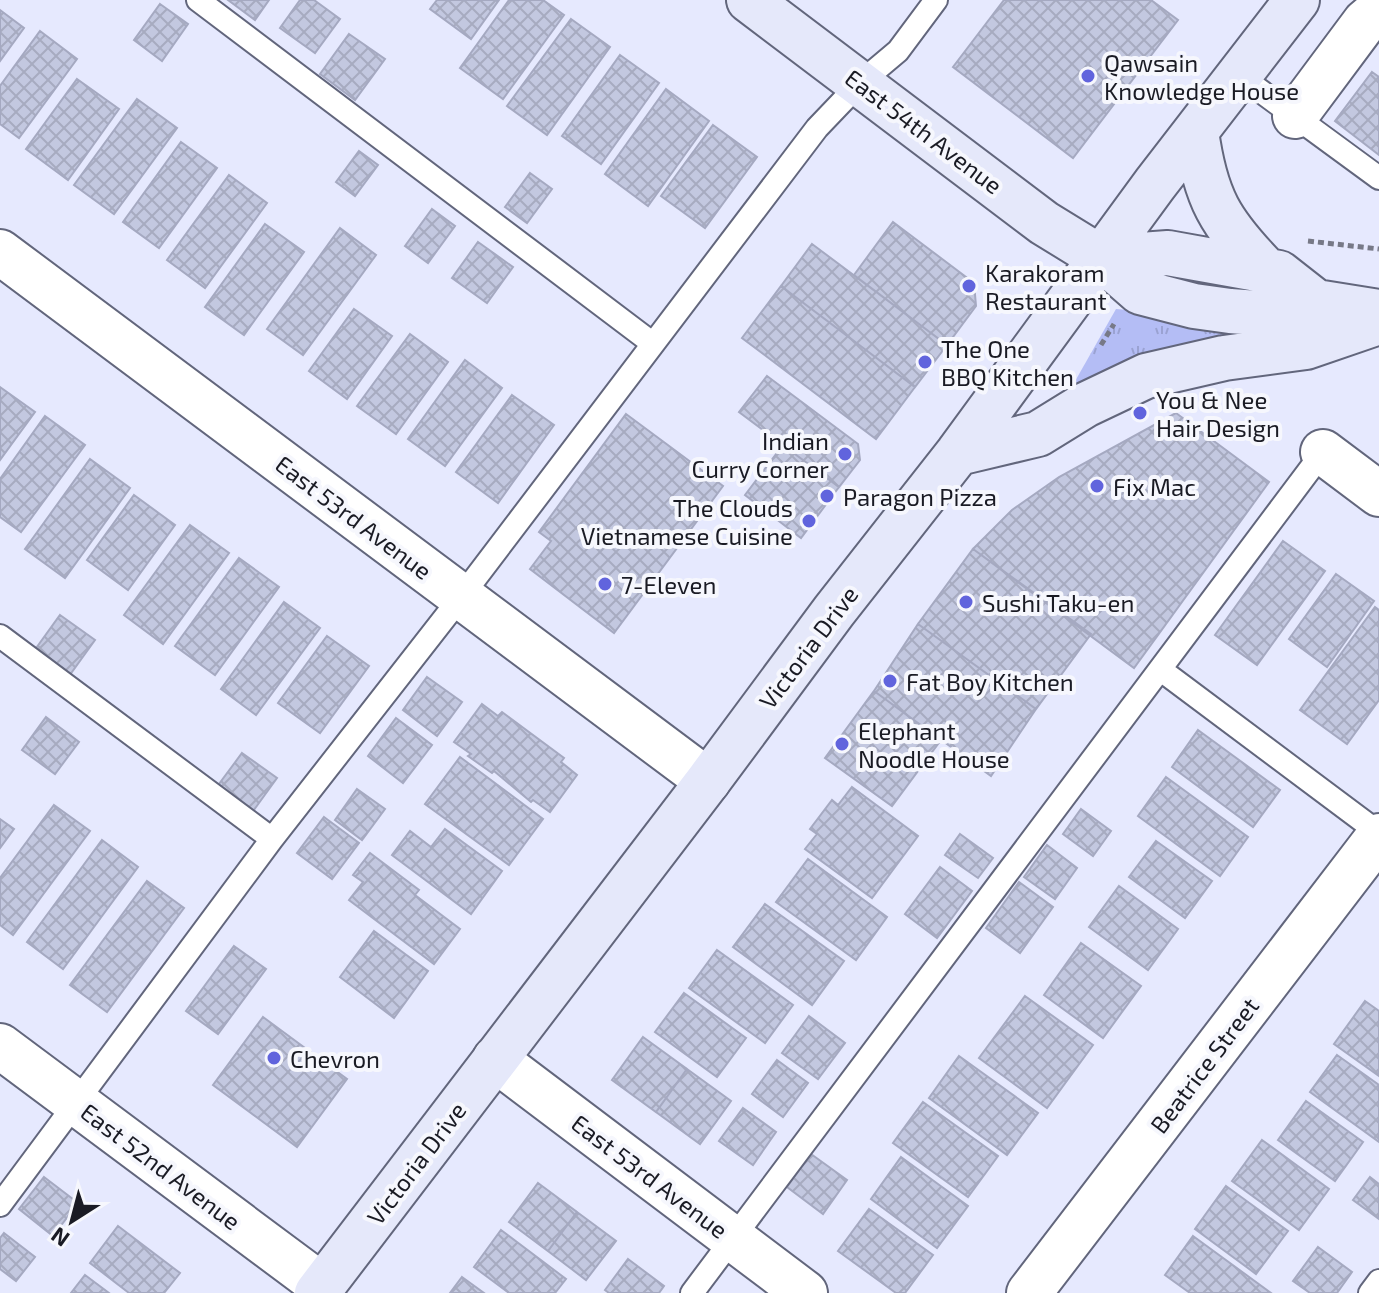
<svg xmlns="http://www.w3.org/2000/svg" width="1379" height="1293" font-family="'Exo 2',sans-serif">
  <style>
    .grass { fill: url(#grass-tufts) }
    .building { fill: url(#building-cross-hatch); stroke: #a5a9c1; stroke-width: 2 }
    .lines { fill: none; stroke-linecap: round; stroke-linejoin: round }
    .lane-casing { stroke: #62667c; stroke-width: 26 }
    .street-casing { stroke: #62667c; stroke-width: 48 }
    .secondary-casing { stroke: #62667c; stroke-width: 48 }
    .path { stroke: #777987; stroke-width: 5; stroke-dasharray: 6 4; stroke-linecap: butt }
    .lane { stroke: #fff; stroke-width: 22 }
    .street { stroke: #fff; stroke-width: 44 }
    .secondary { stroke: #e5e8fa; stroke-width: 44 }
    .poi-dot { fill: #6164dd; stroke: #f6f7fd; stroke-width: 3 }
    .labels { text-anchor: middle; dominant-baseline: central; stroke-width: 8; stroke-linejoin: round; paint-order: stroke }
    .poi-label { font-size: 24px; fill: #1a1b24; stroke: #f6f7fd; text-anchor: start }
    .street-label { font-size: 24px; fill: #1a1b24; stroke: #f6f7fd }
  </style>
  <defs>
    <pattern id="grass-tufts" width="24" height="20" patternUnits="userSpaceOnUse" patternTransform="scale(2)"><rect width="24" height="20" fill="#b4bdf5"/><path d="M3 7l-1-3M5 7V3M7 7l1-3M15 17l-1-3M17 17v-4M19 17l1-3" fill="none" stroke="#9aa2d2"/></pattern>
    <pattern id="building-cross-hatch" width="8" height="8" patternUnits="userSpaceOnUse" patternTransform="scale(2)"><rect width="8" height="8" fill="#c3c8e0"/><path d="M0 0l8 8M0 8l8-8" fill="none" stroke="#a7abc0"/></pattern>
  </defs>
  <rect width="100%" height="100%" fill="#e6e9fe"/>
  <path class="grass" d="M1116 309 1128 310 1273 330 1078 386 1074 383Z"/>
  <path class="building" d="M228 0H269L255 20Z
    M300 0H314L340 19 315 53 280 28Z
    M437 0H499L471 39 430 9Z
    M509 0H543L564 15 503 99 460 68Z
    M1004 0H1151L1178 20 1073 158 953 67Z
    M160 4 188 24 162 61 134 40Z
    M0 10 24 28 0 61Z
    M571 19 610 47 547 135 507 106Z
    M40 31 77 59 19 138 0 124V86Z
    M349 34 385 59 355 100 320 74Z
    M620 55 659 83 601 164 562 136Z
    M1372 72 1379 77V155L1335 121Z
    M77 79 119 109 68 180 26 149Z
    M666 89 709 121 648 206 605 174Z
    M137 99 177 128 114 214 74 185Z
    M713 125 757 157 705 228 661 196Z
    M181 142 217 168 159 248 123 222Z
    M359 151 378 165 355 196 336 182Z
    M530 173 552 189 527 223 505 207Z
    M229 175 267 203 205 288 167 260Z
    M432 209 455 226 428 263 405 246Z
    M893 222 974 283 976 306 947 345 854 275Z
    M265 224 304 252 244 335 205 307Z
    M340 228 376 255 303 355 267 329Z
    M478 242 513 267 487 303 452 278Z
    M812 244 947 345 915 387 781 286Z
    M781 286 915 387 876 439 742 338Z
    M354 309 392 336 347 399 309 371Z
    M410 334 448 362 396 434 357 406Z
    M465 360 502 388 445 466 408 439Z
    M767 376 858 444 860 460 839 487 739 412Z
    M0 387 35 412 0 460Z
    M512 395 554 425 498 503 456 472Z
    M1176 413 1269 482 1134 668 973 549 1012 510 1059 477Z
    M626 414 723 486 614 633 530 569 551 541 539 532Z
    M45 416 85 445 21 532 0 517V479Z
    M783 445 839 487 801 538 745 495Z
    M90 459 130 488 65 578 25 549Z
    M134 495 175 525 128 590 87 560Z
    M190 525 229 553 163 644 124 615Z
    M1283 541 1325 571 1257 665 1215 635Z
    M973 549 1091 634 1036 709 918 624Z
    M239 558 279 587 215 675 175 646Z
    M1336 574 1374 601 1327 667 1289 639Z
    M284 602 320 628 256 715 221 689Z
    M1375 607 1379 610V700L1347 744 1300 710Z
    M60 615 95 640 69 676 34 651Z
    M918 624 1036 709 991 776 874 691Z
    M327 636 369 666 320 733 278 703Z
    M427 677 462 702 437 736 403 710Z
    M874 691 941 740 892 806 825 758Z
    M482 704 498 716 502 712 564 758 561 762 577 775 550 812 533 800 531 802 494 771 492 773 468 756 471 754 454 742Z
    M46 717 79 742 55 774 22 750Z
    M396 718 432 745 403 783 368 756Z
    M1198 730 1280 790 1253 827 1172 767Z
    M242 753 277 778 251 814 216 788Z
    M460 757 543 819 509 865 425 804Z
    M1166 777 1248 837 1220 876 1138 816Z
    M852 787 918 836 872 898 805 849 817 834 810 829 832 800 838 805Z
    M357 789 385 809 362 840 335 820Z
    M54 805 90 831 13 935 0 925V878Z
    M1081 809 1111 831 1093 856 1063 834Z
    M324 817 359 843 332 879 297 853Z
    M0 819 14 829 0 848Z
    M445 829 502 871 471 914 392 855 410 831 431 847Z
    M960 834 993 858 978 878 945 855Z
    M102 840 138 867 63 969 27 942Z
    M1156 841 1212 881 1185 918 1129 877Z
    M1047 845 1077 868 1055 899 1024 877Z
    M370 853 419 890 415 895 460 929 434 964 349 900 363 882 353 875Z
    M808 859 887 917 856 960 776 902Z
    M940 867 972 891 937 938 905 914Z
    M147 881 184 908 107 1012 70 985Z
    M1019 882 1053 907 1020 953 986 928Z
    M1119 886 1178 929 1148 970 1089 927Z
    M765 904 844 961 812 1005 733 947Z
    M374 931 428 971 394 1018 340 977Z
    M1081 943 1141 986 1103 1038 1044 995Z
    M234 946 266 969 218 1034 186 1011Z
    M717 950 793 1005 765 1043 689 988Z
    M684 993 746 1038 717 1077 655 1032Z
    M1025 996 1093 1045 1047 1108 979 1058Z
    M1365 1001 1379 1011V1076L1334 1044Z
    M809 1016 845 1043 818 1079 782 1053Z
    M263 1017 347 1079 297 1147 213 1085Z
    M643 1037 687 1069 656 1112 612 1080Z
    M1337 1055 1379 1085V1142L1310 1092Z
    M959 1056 1038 1113 1007 1155 929 1098Z
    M777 1060 808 1083 783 1117 752 1094Z
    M687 1069 731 1101 700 1144 656 1112Z
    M1306 1101 1363 1142 1335 1181 1278 1140Z
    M923 1102 998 1156 968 1197 893 1143Z
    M743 1108 776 1132 753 1165 719 1141Z
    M1262 1140 1329 1189 1299 1230 1232 1181Z
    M811 1154 847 1180 823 1214 787 1187Z
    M901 1157 968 1206 937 1248 871 1199Z
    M44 1177 78 1203 53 1236 19 1209Z
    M1370 1177 1379 1184V1219L1353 1200Z
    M538 1183 577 1212 548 1251 509 1222Z
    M1226 1186 1288 1231 1256 1274 1195 1229Z
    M869 1209 933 1255 905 1293H896L838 1251Z
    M577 1212 616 1241 586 1280 548 1251Z
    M118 1226 180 1273 164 1293H129L90 1263Z
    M501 1230 566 1279 555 1293H509L474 1267Z
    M4 1233 35 1257 16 1281 0 1269V1238Z
    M1193 1236 1271 1293H1190L1165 1275Z
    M1318 1247 1352 1272 1337 1293H1310L1293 1281Z
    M628 1259 664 1286 659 1293H609L605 1290Z
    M85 1275 109 1293H71Z
    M462 1277 484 1293H450Z"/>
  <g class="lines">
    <defs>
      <path id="lane" d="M198 0 652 343
        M1240 76 1379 178
        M0 636 272 839
        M1161 670 1379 833
        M0 1205 272 839 461 597 817 128 860 83 898 51 936 0
        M692 1293 1323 452
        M1370 1293 1379 1281"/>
      <path id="street" d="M1295 116 1365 22 1379 10
        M0 252 708 781
        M1323 452 1379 494
        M0 1046 322 1286
        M495 1059 805 1293
        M1029 1293 1379 836"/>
      <path id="secondary" d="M749 0 1044 223 1101 258 1140 292 1194 306 1230 311 1272 314 1316 302 1379 312
        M1196 131C1205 198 1220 223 1267 271
        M1101 258 1168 253 1279 273 1316 302
        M958 453 1038 434 1085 405 1146 376 1224 358 1306 347 1379 322
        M317 1293 708 781 834 611 958 453 1155 184 1297 0"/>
    </defs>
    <use href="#lane" class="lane-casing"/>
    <use href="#street" class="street-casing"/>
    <use href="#secondary" class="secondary-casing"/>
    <path class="path" d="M1308 241 1379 249
      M1101 345 1114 324"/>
    <use href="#lane" class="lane"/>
    <use href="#street" class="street"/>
    <use href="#secondary" class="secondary"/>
  </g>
  <g class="poi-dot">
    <circle cx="1088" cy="76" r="8"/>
    <circle cx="969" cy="286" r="8"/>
    <circle cx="925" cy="362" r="8"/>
    <circle cx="1140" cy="413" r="8"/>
    <circle cx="845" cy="454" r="8"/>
    <circle cx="1097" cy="486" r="8"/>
    <circle cx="827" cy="496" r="8"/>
    <circle cx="809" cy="521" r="8"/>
    <circle cx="605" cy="584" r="8"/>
    <circle cx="966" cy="602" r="8"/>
    <circle cx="890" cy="681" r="8"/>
    <circle cx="842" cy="744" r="8"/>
    <circle cx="274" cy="1058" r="8"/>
  </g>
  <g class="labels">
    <g class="poi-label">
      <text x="1104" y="62">Qawsain<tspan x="1104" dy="28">Knowledge House</tspan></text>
      <text x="985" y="272">Karakoram<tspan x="985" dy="28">Restaurant</tspan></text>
      <text x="941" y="348">The One<tspan x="941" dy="28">BBQ Kitchen</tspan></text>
      <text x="1156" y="399">You &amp; Nee<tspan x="1156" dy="28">Hair Design</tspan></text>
      <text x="829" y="440" text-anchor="end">Indian<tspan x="829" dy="28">Curry Corner</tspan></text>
      <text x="1113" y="486">Fix Mac</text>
      <text x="843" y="496">Paragon Pizza</text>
      <text x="793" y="507" text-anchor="end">The Clouds<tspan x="793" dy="28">Vietnamese Cuisine</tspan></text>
      <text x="621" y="584">7-Eleven</text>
      <text x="982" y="602">Sushi Taku-en</text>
      <text x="906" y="681">Fat Boy Kitchen</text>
      <text x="858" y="730">Elephant<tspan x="858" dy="28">Noodle House</tspan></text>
      <text x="290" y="1058">Chevron</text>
    </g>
    <g class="street-label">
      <text transform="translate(924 131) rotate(37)">East 54th Avenue</text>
      <text transform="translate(354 517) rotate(37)">East 53rd Avenue</text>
      <text transform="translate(808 647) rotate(-53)">Victoria Drive</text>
      <text transform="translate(1204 1065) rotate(-53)">Beatrice Street</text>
      <text transform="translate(416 1163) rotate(-53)">Victoria Drive</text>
      <text transform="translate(161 1166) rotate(37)">East 52nd Avenue</text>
      <text transform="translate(650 1176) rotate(37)">East 53rd Avenue</text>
    </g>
  </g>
  <g transform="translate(72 1221) rotate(216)" stroke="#f6f7fd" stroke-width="6" paint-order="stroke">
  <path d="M0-6L14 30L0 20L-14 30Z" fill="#1a1b24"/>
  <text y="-12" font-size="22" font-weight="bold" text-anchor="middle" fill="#1a1b24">N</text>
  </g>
</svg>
